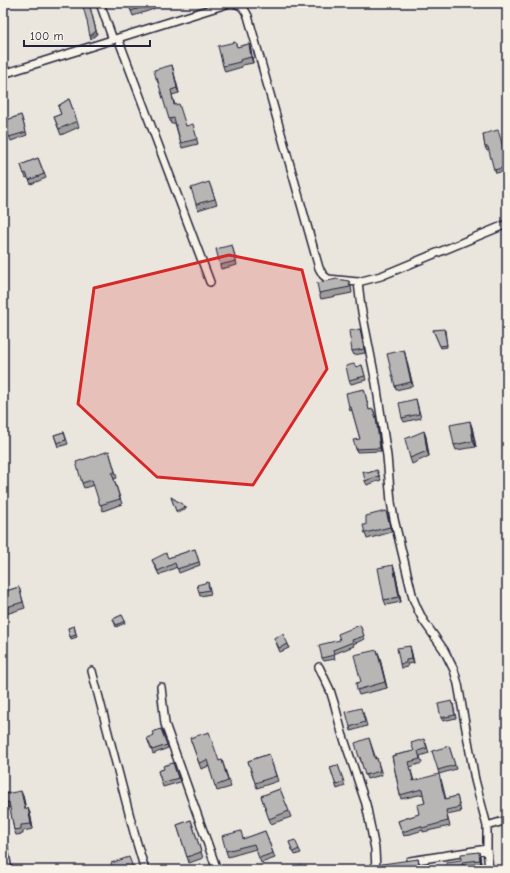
<svg xmlns="http://www.w3.org/2000/svg" width="510" height="873" font-family="'Comic Neue',sans-serif">
  <style>
    .lines { fill: none; stroke-linecap: round; stroke-linejoin: round }
    .minor-casing { stroke: #22223b; stroke-width: 10 }
    .minor { stroke: #f7f3e8; stroke-width: 7 }
    .wall { fill: #9e9d9c; stroke: #22223b }
    .shaded-wall { fill: #817f7f; stroke: #22223b }
    .building { fill: #b8b6b5; stroke: #22223b }
    .marked { fill: #d62828; fill-opacity: 0.2; stroke: #d62828; stroke-width: 3; stroke-linejoin: round }
  </style>
  <rect width="100%" height="100%" fill="#eae6de"/>
  <filter id="ink" filterUnits="userSpaceOnUse"><feTurbulence type="fractalNoise" baseFrequency=".025" numOctaves="2"/><feDisplacementMap in="SourceGraphic" scale="8" xChannelSelector="R" yChannelSelector="G"/><feConvolveMatrix kernelMatrix="1 2 1 2 8 2 1 2 1" color-interpolation-filters="sRGB"/></filter>
  <g filter="url(#ink)">
    <g class="lines">
      <defs>
        <path id="minor" d="M100 3 113 40
          M118 38 210 282
          M3 74 230 3C241 4 243 6 248 16L319 268 323 275 328 279 358 282 381 276 507 224
          M358 282 361 307 376 383 387 456 391 502 394 519 413 598 417 608 423 620 444 650 454 670 458 684 475 780 487 826
          M319 667 330 690 335 706 342 733 366 804 375 849 376 870
          M92 671 136 840 145 870
          M161 687 165 724 217 870
          M3 844 8 870
          M487 849 489 870
          M410 861 487 849V826L507 820"/>
      </defs>
      <use href="#minor" class="minor-casing"/>
      <use href="#minor" class="minor"/>
    </g>
    <path class="wall" d="M128 3H152L154 9 133 16Z
      M235 42 237 47 249 44 251 50 253 63 242 65V67L225 72 223 66Z
      M172 65 179 93 172 95 175 105 186 126 194 129 198 144 182 148 175 123 171 124 159 83H158L156 78Z
      M69 99 79 127 61 135 54 117 61 114 58 106Z
      M21 115 27 135 11 141 4 121Z
      M483 134 507 152V171L496 173 489 150 487 151 485 147Z
      M38 158 46 178 31 184 28 177 26 178 21 165Z
      M209 182 217 204 198 210 196 204Z
      M233 249 237 265 221 269 220 265Z
      M349 281 351 286 352 293 321 299 319 293Z
      M360 329 361 332 365 353 354 355 352 351Z
      M433 330H445L447 347 441 348Z
      M404 350 413 386 396 390 395 386Z
      M362 365 366 380 351 384 349 380 356 367Z
      M364 389 369 410 373 409 377 422 381 451 357 452 356 449 360 439 352 410 350 411 349 407Z
      M416 399 421 418 404 422 402 418Z
      M472 427 476 447 456 450 454 445Z
      M424 431 426 437 429 456 412 464 410 458Z
      M64 432 68 444 58 447 54 435Z
      M109 451 117 478 114 479 122 504 103 511 94 485 84 488 82 483Z
      M377 470 381 480 367 485 365 481 368 473Z
      M171 497 186 507V509L177 513Z
      M386 511 388 516 392 532 367 539 365 533 366 525Z
      M195 549 200 565 179 573 177 567 159 575 152 560 168 558Z
      M395 571 401 602 386 605 384 600Z
      M208 582 211 594 200 596 199 592Z
      M19 587 25 608 3 615V592Z
      M122 615 125 623 116 627 113 619Z
      M360 625 365 639 353 644 354 646 334 654 335 659 324 661 322 658 340 640Z
      M74 626 77 637 71 639 68 628Z
      M274 638 288 644 289 648 280 652Z
      M411 650 414 663 407 664 408 667 401 668 400 664Z
      M379 655 387 688 359 695 357 690Z
      M453 704 456 718 443 721 441 718Z
      M363 712 367 726 351 731 350 727Z
      M161 729 168 748 153 754 147 738 154 735Z
      M190 738 219 761 222 760 231 787 217 791 209 766 201 769Z
      M369 738 376 759 377 758 378 762 382 775 367 779 361 761 359 757Z
      M426 743 429 753 420 756 422 763 410 767 414 781 441 779 446 799 457 796 461 812 447 815 450 826 423 832V830L404 836 398 821 419 814 425 803 423 794 401 799 400 795 392 756 414 751Z
      M449 746 456 769 439 774 438 770Z
      M269 754 278 781 257 788 248 761Z
      M173 763 180 782 163 787 158 771 164 769Z
      M338 765 345 786 337 789 330 767Z
      M280 789 291 817 271 824 261 796Z
      M23 796 26 809 30 813 33 829 23 831V834L16 835 14 830 10 807 8 808 6 803Z
      M191 820 203 858 189 863 177 825Z
      M265 831 275 858 261 863 256 849 228 857 226 851 244 839Z
      M289 842 299 849 301 853 295 855Z
      M479 852 480 856 481 864 463 866 461 860Z
      M418 859 420 865 421 870H383Z"/>
    <path class="shaded-wall" d="M89 3 97 34 91 39 90 36Z
      M249 44 251 50 253 63 251 57Z
      M172 65 173 70 179 93 177 88Z
      M404 350 413 386 411 382Z
      M373 409 377 422 381 451 380 448Z
      M470 421 472 427 476 447 473 441Z
      M424 431 426 437 429 456 427 451Z
      M386 511 388 516 392 532 390 527Z
      M393 565 395 571 401 602 399 597Z
      M410 646 411 650 414 663 412 659Z
      M377 650 379 655 387 688 385 682Z
      M21 791 23 796 27 814 25 809Z
      M28 808 30 813 33 829 31 824Z
      M479 852 480 856 481 864 480 860Z
      M418 859 420 865 421 870 419 865Z"/>
    <path class="building" d="M82 3H89L96 31 90 36 87 21Z
      M128 3H151L152 4 131 11Z
      M505 3H507V9H506Z
      M235 42 237 47 249 44 251 57 240 60V62L223 66 218 46Z
      M172 65 177 88 171 90 174 105 179 104 186 126 193 124 197 139 181 143 174 118 169 119 157 78H156L154 70Z
      M69 99 77 121 59 129 54 117 61 114 58 106Z
      M21 115 26 132 9 137 4 121Z
      M498 130 504 150H506L507 152V167L494 170 488 147H485L483 134Z
      M38 158 44 174 29 180 26 173 24 174 21 165Z
      M209 182 215 199 196 204 191 188Z
      M232 245 236 261 220 265 216 249Z
      M337 279 349 281 350 287 319 293 317 283Z
      M360 329 364 349 352 351 349 331Z
      M444 329 447 345 440 346 433 330Z
      M404 350 411 382 395 386 387 354Z
      M354 364 356 367 362 365 365 376 349 380 346 366Z
      M364 389 369 410 373 409 376 418 380 448 356 449 353 440 360 439 351 407H349L346 393Z
      M416 399 419 414 402 418 399 403Z
      M470 421 473 441 454 445 450 425Z
      M424 431 427 451 410 458 405 439Z
      M64 432 66 440 57 443 54 435Z
      M109 451 115 472 112 473 120 499 100 505 92 480 82 483 76 462Z
      M377 470 379 476 365 481 363 471 368 473Z
      M171 497 186 507 176 511Z
      M386 511 390 527 365 533 363 525H366V516Z
      M195 549 199 562 177 569 175 563 158 571 152 560 166 553 168 558Z
      M393 565 399 597 384 600 378 568Z
      M208 582 209 590 199 592 197 585Z
      M19 587 23 602 3 608V592Z
      M122 615 125 621 116 625 113 619Z
      M360 625 364 636 352 640 353 642 333 650 334 655 322 658 319 645 340 640 338 634Z
      M74 626 76 635 70 637 68 628Z
      M283 634 288 644 279 648 274 638Z
      M410 646 412 659 406 660V663L400 664 397 648Z
      M377 650 385 682 357 690 356 683 361 682 354 655Z
      M452 701 455 715 441 718 438 704Z
      M361 708 365 722 350 727 346 712Z
      M161 729 167 745 152 750 147 738 154 735 152 732Z
      M209 732 219 761 222 760 228 781 215 786 207 760 199 763 190 738Z
      M369 738 375 759 377 758 380 771 365 775 360 757H359L355 743Z
      M424 739 427 748 418 751 420 759 409 762 413 781 439 774 445 799 457 796 460 807 446 810 448 821 422 828 421 826 402 832 398 821 419 814 417 805 425 803 422 789 400 795 392 756 414 751 411 743Z
      M449 746 455 765 438 770 432 751Z
      M269 754 276 776 255 783 248 761Z
      M173 763 178 778 162 783 158 771 164 769 163 766Z
      M338 765 344 782 336 785 330 767Z
      M280 789 289 811 269 819 261 796Z
      M21 791 25 809 28 808 31 824 21 825V829L14 830 9 802 6 803 5 794Z
      M191 820 201 852 187 857 177 825Z
      M241 831 243 839 265 831 273 853 259 858 254 844 226 851 222 836Z
      M295 840 299 849 293 852 289 842Z
      M479 852 480 860 462 862 463 870H447L446 862 461 860V854Z
      M129 857 134 870H114L111 863Z
      M418 859 419 865 412 866V870H383L382 864Z
      M301 865 302 870H287Z"/>
  </g>
  <path class="marked" d="M229 255 302 270 327 369 253 485 157 477 78 404 94 288Z"/>
  <rect width="510" height="873" fill="none" stroke="#f7f3e8" stroke-width="16"/>
  <rect x="8" y="8" width="494" height="857" fill="none" stroke="#22223b" stroke-width="1.5" filter="url(#ink)"/>
  <path d="M24 40v6h126v-6" fill="none" stroke="#22223b" stroke-width="2"/>
  <text x="30" y="40" font-size="12" fill="#22223b" stroke="#f7f3e8" stroke-width="3" paint-order="stroke">100 m</text>
</svg>
